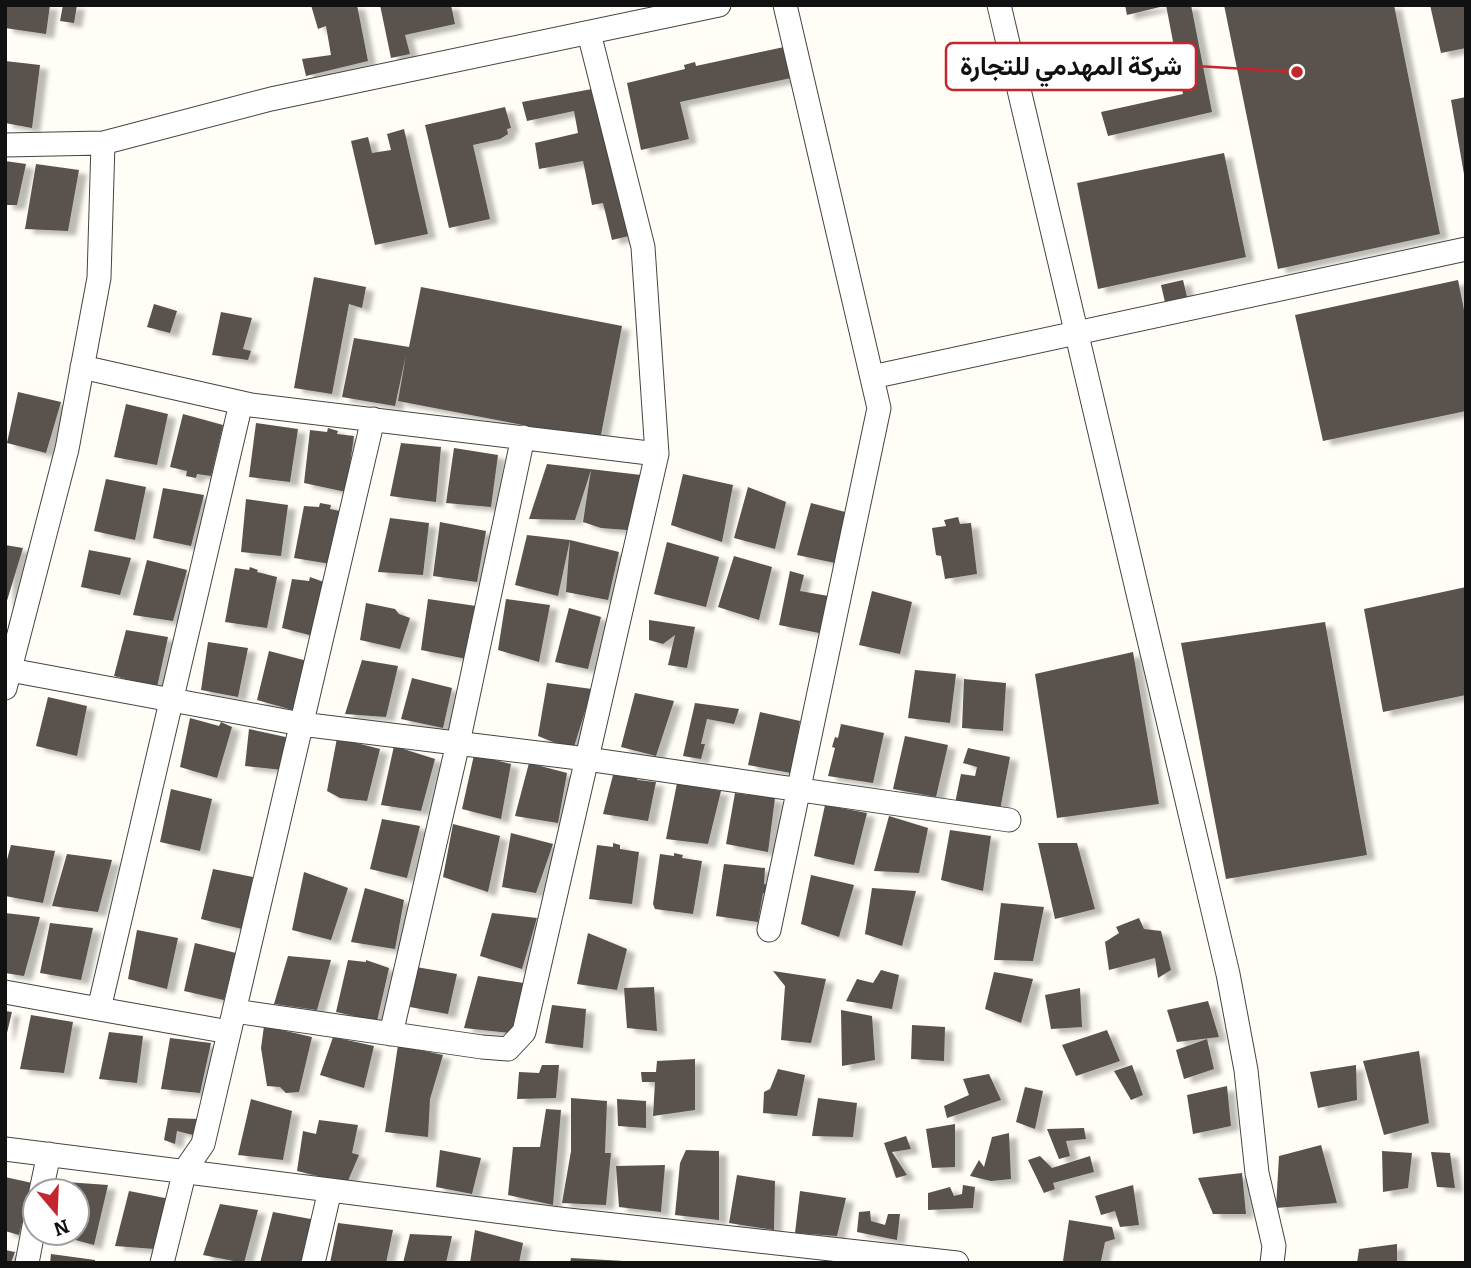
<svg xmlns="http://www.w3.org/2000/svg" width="1471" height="1268" font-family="Bitter,Vazirmatn,serif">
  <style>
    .building { fill: #5a524d; filter: url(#shadow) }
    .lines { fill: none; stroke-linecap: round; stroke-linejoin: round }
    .minor-casing { stroke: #444; stroke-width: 25 }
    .minor { stroke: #fff; stroke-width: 23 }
    .leader { fill: none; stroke: #c4262e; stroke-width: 2.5 }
    .callout-dot { fill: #c4262e; stroke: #fff; stroke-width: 2.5 }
    .callout { fill: #fff; stroke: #c4262e; stroke-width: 2.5 }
    .callout-label { font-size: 26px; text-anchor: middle; font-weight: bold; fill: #111 }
  </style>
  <defs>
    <filter id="shadow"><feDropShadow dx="8" dy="4.5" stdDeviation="2" flood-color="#0004"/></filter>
  </defs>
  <rect width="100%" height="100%" fill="#fffdf5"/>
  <path class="building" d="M7 5H50L46 34 5 28Z
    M63 5H77L74 23 60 21Z
    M311 5H357L368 61 306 76 302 59 331 55 326 26 318 29Z
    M380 5H451L455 24 405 35 410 54 391 58Z
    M1125 5H1164V6L1127 15Z
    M1166 5H1191L1212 112 1108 136 1101 112 1183 94Z
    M1224 5H1394L1440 234 1278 269Z
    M1430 5H1466V48L1441 53Z
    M784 47 791 78 680 102 689 139 641 150 627 83 685 69 684 65 695 62 696 66Z
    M5 61 40 65 32 128 5 123Z
    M592 89 629 236 612 240 603 203 592 205 583 161 539 169 535 143 578 133 574 111 527 121 522 102Z
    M1466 97V174H1464L1451 100Z
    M505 107 511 128 507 129 508 134 500 139 473 145 490 219 449 228 425 125Z
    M404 129 428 234 375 245 351 141 368 137 372 153 391 150 387 134Z
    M1224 153 1246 257 1098 289 1077 183Z
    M5 161 26 164 17 205H5Z
    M36 164 79 170 68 231 25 229Z
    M314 277 366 287 362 308 349 304 332 394 294 388Z
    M1183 280 1187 297 1165 302 1161 285Z
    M1458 280 1466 320V411L1323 441 1295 315Z
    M421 287 622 326 600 440 398 401 406 355 395 406 342 397 354 338 409 347Z
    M154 304 177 311 170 333 147 327Z
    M221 312 252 318 243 349 251 351 248 360 212 355Z
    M18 392 61 402 46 453 7 443Z
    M126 404 168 414 157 465 114 457Z
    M183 414 223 425 211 476 197 474 196 478 186 476 187 471 170 467Z
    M256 423 298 429 290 482 249 477Z
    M328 428 338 431 337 434 354 436 346 492 304 483 310 430 327 432Z
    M401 443 441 447 436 502 390 496Z
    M454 448 498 455 491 507 446 503Z
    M547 464 641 475 627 530 601 528 583 522 591 470 575 520 529 519Z
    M683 474 733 485 722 542 671 525Z
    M106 479 146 487 135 540 94 531Z
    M748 487 786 502 775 549 734 538Z
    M163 488 204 495 191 546 153 538Z
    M246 499 288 505 281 556 241 552Z
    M320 503 331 505 330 509 345 512 337 565 294 558 304 506 319 507Z
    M811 503 849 513 840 564 797 555Z
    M958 517 960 524 971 523 977 574 945 579 941 556 936 555 932 528 946 526 944 520Z
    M390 518 429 523 423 575 378 572Z
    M440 522 486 531 477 582 433 576Z
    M527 535 570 540 619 552 608 600 566 592 570 540 558 596 515 585Z
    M667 542 719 557 706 607 654 594Z
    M5 545 23 548 6 604H5Z
    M89 550 131 558 120 595 81 587Z
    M734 556 772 567 759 620 718 607Z
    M147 560 187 570 173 621 133 615Z
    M250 567 258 570 257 572 277 577 267 628 225 622 235 568 249 570Z
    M790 571 804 575 800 591 834 597 824 634 779 625Z
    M310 577 332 585 321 638 282 628 292 579 309 581Z
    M1466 587V695L1383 712 1364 609Z
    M872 591 912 602 900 654 859 645Z
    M428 599 476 606 467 659 421 650Z
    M506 599 550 605 539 662 498 650Z
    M366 603 395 609 399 614 410 618 400 649 360 640Z
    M569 608 601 617 588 669 555 662Z
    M649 620 695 627 687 668 668 665 675 635 663 644 649 640Z
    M1325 622 1367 855 1226 879 1181 643Z
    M126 630 168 637 157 687 114 676Z
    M208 642 248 648 238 697 201 690Z
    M269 651 311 662 296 711 257 700Z
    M1133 652 1159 804 1057 818 1035 674Z
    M362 660 398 666 386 717 345 714Z
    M915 670 956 674 950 723 908 718Z
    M412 678 452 688 443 728 401 719Z
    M964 679 1006 683 1003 731 962 728Z
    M547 683 592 689 573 750 538 736Z
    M635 693 674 701 656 756 621 747Z
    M48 697 87 706 77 756 36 746Z
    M695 703 739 709 734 724 707 719 701 744H705L701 759 683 756Z
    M760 712 800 721 797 739 802 741 799 751 795 750 791 773 748 765Z
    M190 718 219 726 221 722 232 727 217 778 180 767Z
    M841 724 884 733 873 783 828 776 835 748 832 747 835 737 838 738Z
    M249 729 290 738 283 770 245 766Z
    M905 736 948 745 936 797 893 789Z
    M337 738 380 749 367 801 340 798 327 791Z
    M394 746 435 759 421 811 381 805Z
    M968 748 1010 757 1000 810 955 803 961 774 975 776 977 767 963 763Z
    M474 755 511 764 501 819 462 809Z
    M529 763 567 773 558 823 515 816Z
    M629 773 638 775 637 780 656 782 648 821 603 814 613 775 627 777Z
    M677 783 721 791 708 844 666 839Z
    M171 789 212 799 200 851 160 842Z
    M750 791 760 793 759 795 775 798 768 852 726 844 735 793 750 795Z
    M825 805 867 813 854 865 814 856Z
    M889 816 928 828 919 873 874 871Z
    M382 819 420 826 407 878 370 869Z
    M453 824 500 836 488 892 443 877Z
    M950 830 991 836 983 891 941 880Z
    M511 833 553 844 536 893 502 887Z
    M613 843 620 845V849L639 852 632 904 589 899 597 845 613 847Z
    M1038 843H1077L1095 909 1055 919Z
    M11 845 55 851 43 903 5 896V867Z
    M674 853 683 855 682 858 702 861 693 914 655 909 653 904 660 854 674 856Z
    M67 854 112 860 98 912 52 906Z
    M724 864 765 868 764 884 768 885 766 894 763 893 758 922 716 916Z
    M213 869 253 877 242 929 201 919Z
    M304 872 348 888 331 940 292 930Z
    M811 875 854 885 839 937 801 924Z
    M365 888 404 900 395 949 351 942Z
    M872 888 916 891 902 946 865 934Z
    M1001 903 1044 907 1033 961 994 960Z
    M5 913 40 917 24 976 5 973Z
    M492 913 537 918 522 969 480 956Z
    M1139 918 1144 929 1161 931 1171 970 1158 978 1155 958 1109 970 1105 942 1119 933 1116 927Z
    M50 923 93 928 81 980 40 973Z
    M137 930 178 938 167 989 128 979Z
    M588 933 627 949 617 990 577 984Z
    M195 943 236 953 224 1000 184 991Z
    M288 956 331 960 317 1010 274 1004Z
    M348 960 366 962V960L389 968 377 1021 336 1012Z
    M416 967 457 974 448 1014 410 1007Z
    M881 970 899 975 892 1009 846 1001 857 979 873 983Z
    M773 971 826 979 811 1043 781 1040 785 986Z
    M994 972 1033 979 1021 1023 985 1009Z
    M478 976 530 984 511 1033 464 1028Z
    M654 987 657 1031 627 1028 624 988Z
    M1080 988 1082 1027 1051 1029 1045 995Z
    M1208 1001 1219 1037 1177 1042 1167 1010Z
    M552 1005 586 1009 583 1048 545 1043Z
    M841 1010 872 1016 875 1060 842 1066Z
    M5 1011 12 1012 6 1037H5Z
    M31 1015 73 1022 64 1073 20 1069Z
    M912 1025 945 1027 944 1061 911 1059Z
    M264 1026 312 1037 299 1092 286 1093 280 1087 267 1086 261 1048Z
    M1107 1030 1120 1061 1076 1076 1062 1045Z
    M109 1032 143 1036 137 1083 99 1079Z
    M333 1037 374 1046 364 1088 320 1075Z
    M170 1038 211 1043 200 1093 161 1089Z
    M1207 1039 1214 1069 1184 1079 1176 1050Z
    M398 1045 443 1055 430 1099 428 1137 385 1132Z
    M1419 1051 1429 1123 1384 1135 1363 1061Z
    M695 1059V1110L653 1116 655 1082H642L641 1072H656L657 1061Z
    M542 1065H559L556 1098 517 1099 519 1072 539 1073Z
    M1132 1065 1143 1095 1131 1100 1114 1071Z
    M1356 1065 1357 1100 1318 1108 1310 1072Z
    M778 1069 805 1075 797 1116 763 1113 764 1092 770 1089Z
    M989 1074 1001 1100 947 1118 944 1106 969 1095 963 1079Z
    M1227 1086 1231 1126 1193 1134 1187 1095Z
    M1025 1087 1043 1091 1035 1129 1016 1122Z
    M571 1098 607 1101 605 1153H611L606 1205 562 1203 571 1151Z
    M818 1098 857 1103 853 1137 812 1136Z
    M251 1099 292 1111 283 1160 238 1155Z
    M617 1099 646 1101V1128L618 1126Z
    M546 1109 561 1110 553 1205 508 1195 513 1147H540Z
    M168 1118 200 1119 197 1136 177 1131 175 1144 164 1140Z
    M319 1120 358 1125 352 1153 359 1155 347 1183 297 1171 303 1131 316 1134Z
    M955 1124V1167L932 1168 926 1129Z
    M1084 1128 1086 1139 1066 1141 1070 1156 1059 1159 1047 1129Z
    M1009 1133 1011 1179 991 1181 970 1176 979 1160 984 1167 992 1137Z
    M906 1136 911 1149 892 1152 907 1175 896 1178 884 1143Z
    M1321 1145 1337 1203 1276 1208 1279 1156Z
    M440 1150 481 1158 472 1194 436 1187Z
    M686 1150 719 1151V1220L675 1215 680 1163Z
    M1382 1151 1412 1153 1408 1188 1383 1192Z
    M1431 1152 1450 1153 1455 1188 1437 1187Z
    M1040 1156 1052 1168 1090 1156 1094 1172 1053 1183 1055 1189 1044 1193 1028 1160Z
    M665 1165 661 1212 619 1207 616 1166Z
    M1242 1173 1246 1214H1213L1198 1178Z
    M737 1175 775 1181 774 1230 729 1223Z
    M5 1177 32 1183 19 1235 5 1231Z
    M66 1182 108 1185 94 1245 53 1234 77 1233V1191H64Z
    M963 1185 975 1187 973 1208 928 1210V1193L950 1187 954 1196 962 1194Z
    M1133 1185 1139 1225 1120 1227 1115 1211 1101 1215 1095 1196Z
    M129 1191 170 1199 155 1249 115 1246Z
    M800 1191 846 1198 837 1236 795 1233Z
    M220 1204 258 1210 244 1263 203 1255Z
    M870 1211 871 1221 885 1225 888 1214H900L897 1240 857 1232 859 1212Z
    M273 1212 316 1220 301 1263H260Z
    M1069 1220 1112 1227 1115 1239 1105 1242 1101 1261H1063Z
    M338 1223 393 1230 386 1263H330Z
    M475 1230 523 1243 519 1263H470Z
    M410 1234 452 1236 446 1263H403Z
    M1397 1244V1263H1357L1359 1249Z
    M5 1250 15 1252 11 1263H5Z
    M51 1254 95 1260V1263H50Z
    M571 1258 624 1261V1263H570Z"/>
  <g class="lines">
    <defs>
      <path id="minor" d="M999 5 1228 974 1246 1070 1257 1173 1274 1246 1272 1263
        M5 145 103 143 271 99 719 5
        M82 367 251 405 657 454
        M872 377 1466 249
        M10 670 301 724 587 759 1009 820
        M5 688 67 449 99 278 103 143
        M769 930 879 408 785 5
        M5 992 99 1009
        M234 1011 482 1047 508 1049 524 1032 657 454 643 247 589 33
        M229 1032 99 1009 241 403
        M391 1034 458 743 523 437
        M5 1149 559 1219 957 1263
        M41 1191 49 1154
        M27 1263 35 1221
        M162 1263 185 1170 203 1144 373 419
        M313 1263 330 1190"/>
    </defs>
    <use href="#minor" class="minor-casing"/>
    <use href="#minor" class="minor"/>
  </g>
  <path class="leader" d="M1297 72L1196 66"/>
  <circle class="callout-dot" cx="1297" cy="72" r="7"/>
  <rect class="callout" x="946" y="43" width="250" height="47" rx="7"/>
  <g class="callout-label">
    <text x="1071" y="75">شركة المهدمي للتجارة</text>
  </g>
  <rect width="1471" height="1268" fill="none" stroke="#111111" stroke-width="14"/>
  <g transform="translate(56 1212) rotate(161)"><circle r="33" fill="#ffffff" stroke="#a0a0a0" stroke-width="2"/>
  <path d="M0-5L12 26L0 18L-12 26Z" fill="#c4262e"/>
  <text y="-10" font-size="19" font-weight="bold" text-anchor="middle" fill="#111111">N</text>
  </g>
</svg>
